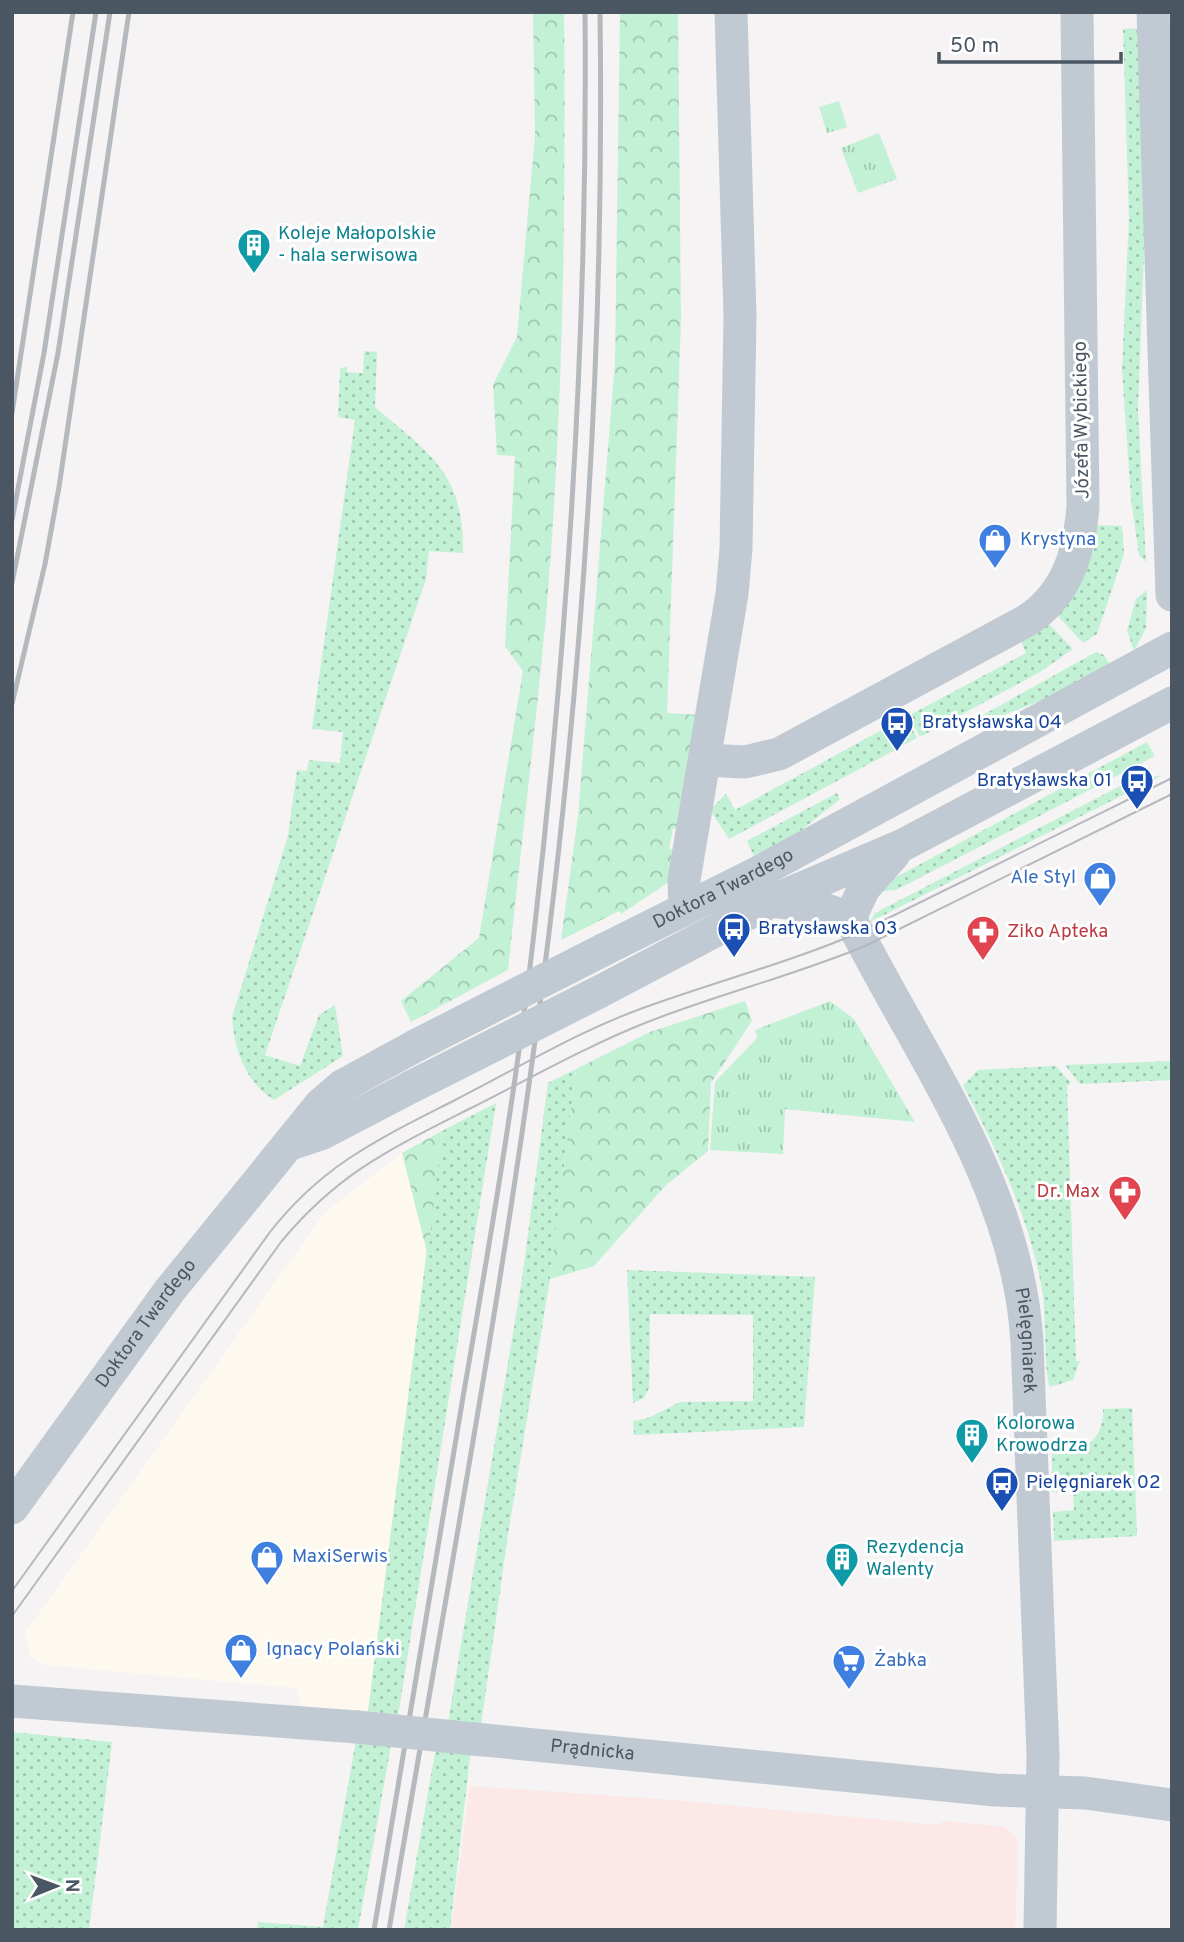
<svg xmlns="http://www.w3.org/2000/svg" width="1184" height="1942" font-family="Overpass,sans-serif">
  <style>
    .commercial { fill: #fdf9ef }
    .medical { fill: #fce8e6 }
    .grass { fill: url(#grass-dots) }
    .forest { fill: url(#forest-crowns) }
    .park { fill: url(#park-tufts) }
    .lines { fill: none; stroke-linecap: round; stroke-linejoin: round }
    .minor { stroke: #c1cad2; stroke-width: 33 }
    .tram { stroke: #b5b8bd; stroke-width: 2 }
    .rail { stroke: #b5b8bd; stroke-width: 5 }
    .minor-bridge { stroke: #c1cad2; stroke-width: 33 }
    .labels { text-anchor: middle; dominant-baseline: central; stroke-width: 6; stroke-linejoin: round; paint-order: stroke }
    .culture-label { font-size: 19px; fill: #0d838f; stroke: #fff; text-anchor: start }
    .street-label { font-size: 19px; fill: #4a5661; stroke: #fff }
    .shop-label { font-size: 19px; fill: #366cbe; stroke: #fff; text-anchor: start }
    .transit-label { font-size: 19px; fill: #164399; stroke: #fff; text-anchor: start }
    .health-label { font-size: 19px; fill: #be3a42; stroke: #fff; text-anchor: start }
  </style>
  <defs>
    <pattern id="grass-dots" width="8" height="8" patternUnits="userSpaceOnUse" patternTransform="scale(1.75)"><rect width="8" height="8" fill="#c3f1d5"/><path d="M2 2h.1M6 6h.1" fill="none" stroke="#a0c6b0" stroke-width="1.8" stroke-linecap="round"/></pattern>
    <pattern id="forest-crowns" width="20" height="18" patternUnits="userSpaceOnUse" patternTransform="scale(1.75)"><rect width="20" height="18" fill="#c3f1d5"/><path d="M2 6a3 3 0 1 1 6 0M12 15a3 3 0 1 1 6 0" fill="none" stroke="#a0c6b0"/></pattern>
    <pattern id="park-tufts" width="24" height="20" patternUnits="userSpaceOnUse" patternTransform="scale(1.75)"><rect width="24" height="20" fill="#c3f1d5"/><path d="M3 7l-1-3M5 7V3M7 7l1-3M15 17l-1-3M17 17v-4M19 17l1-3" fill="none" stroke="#a0c6b0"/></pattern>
  </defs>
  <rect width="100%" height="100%" fill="#f5f3f3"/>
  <path class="commercial" d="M402 1153 428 1256 368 1711 304 1708 295 1688 46 1665 30 1657 25 1633 326 1211Z"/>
  <path class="medical" d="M470 1786 673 1800 937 1825 945 1821 1005 1827 1018 1841 1015 1930H451Z"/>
  <path class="grass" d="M1139 28 1145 226 1138 409 1146 562 1139 555 1131 499 1122 370 1129 218 1123 29Z
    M364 351 377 352 375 407C431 455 464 473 463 553L429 551 426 579 265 1055 300 1066 319 1015 335 1005 343 1056 274 1100C245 1082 234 1049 232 1017L288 836 297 770 307 771 309 760 340 763 343 732 312 729 355 420 338 417 340 369 347 366V372L363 373Z
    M1092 525 1122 526 1124 554 1097 634 1083 643 1056 614Z
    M1147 590 1146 628 1134 651 1127 630 1136 599Z
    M1046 621 1073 649 1040 672 920 737 908 716 1026 653 1019 637Z
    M1096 652 1104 655 1111 667 1042 703 1040 701 975 726 972 721Z
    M898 702 917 738 729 839 710 810 726 794 735 810 893 724 885 709Z
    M1147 742 1155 756 896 890 875 892 887 882Z
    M1163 775 870 922 875 913 1128 782Z
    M837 793 840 799 798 833 754 856 747 841Z
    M1172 1061V1080L1080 1084 1065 1065Z
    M1056 1066 1071 1083 1067 1086 1076 1361H1080L1073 1380 1050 1387C1044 1373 1046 1318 1043 1296 1031 1220 998 1153 963 1085L978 1070Z
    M576 1069 550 1279 508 1534 481 1726 448 1723 522 1279 548 1083Z
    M496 1103 398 1716 368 1711 442 1131Z
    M627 1270 815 1277 804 1427 634 1435 633 1421 648 1418 680 1402 753 1401V1315L650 1314 649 1388 644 1398 633 1403Z
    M1132 1408 1137 1536 1054 1541 1053 1512 1074 1510 1073 1491 1052 1492V1454C1083 1451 1104 1443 1103 1409Z
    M12 1732 112 1742 89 1930H12Z
    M357 1735 392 1740 358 1930H257L258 1922 323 1927Z
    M436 1747 471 1749 450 1930H404Z"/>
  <path class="forest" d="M533 12H564C566 217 563 423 545 627 534 742 520 856 508 970L411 1022 401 1001 479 938 523 671 505 646 515 456 497 455 493 385 517 337 535 135Z
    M620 12H678L681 319 667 713 701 715 681 830 673 828 669 849 677 851 672 880 621 914 619 911 561 940 578 816 615 362Z
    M745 1001 752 1021 711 1083 708 1151 665 1186 594 1266 550 1279 576 1069 650 1032Z
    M442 1131 428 1256 402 1153Z"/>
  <path class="park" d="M839 101 847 127 827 133 819 107Z
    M879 133 897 179 858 193 841 148Z
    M830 1001 854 1019 915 1122 785 1109 783 1154 710 1150 715 1082 757 1038 755 1030Z"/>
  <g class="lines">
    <g class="minor">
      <path d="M1153 12 1172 595"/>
      <path d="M705 760 745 762 779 754 1026 621C1067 595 1079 553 1083 507L1077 12"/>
      <path id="s1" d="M772 901 821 908 850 918C918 1054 1018 1185 1027 1342L1043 1754 1040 1930"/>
      <path d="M685 909 684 880 732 594 736 549 740 316 731 12"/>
      <path d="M850 918 864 888 894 854"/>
      <path id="s2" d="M603 950 757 873 1172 648"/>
      <path d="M599 992 772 901 901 846 1172 703"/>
      <path d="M290 1144 323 1133 411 1087"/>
      <path id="s3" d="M12 1508 170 1290 321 1104 342 1086 417 1045"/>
      <path d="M12 1701 357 1727"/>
      <path id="s4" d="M474 1739 995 1790 1085 1793 1172 1805"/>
    </g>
    <path class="tram" d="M12 1591 270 1232C324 1163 381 1138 457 1099 518 1068 579 1031 643 1008 714 982 788 963 858 933L1172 778
      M12 1616 281 1242C338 1173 392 1148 469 1109 527 1080 585 1047 645 1023 718 994 793 976 865 946L1172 794"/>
    <path class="rail" d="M12 413 73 12
      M12 520 44 353 96 12
      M12 583 58 353 110 12
      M12 704 45 564 59 487 129 12
      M374 1930C403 1754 433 1579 462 1403 489 1247 516 1090 534 933 569 627 588 320 585 12
      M389 1930C449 1573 518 1216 558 856 589 576 604 293 600 12"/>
    <path class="minor-bridge" d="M417 1045 603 950
      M411 1087 599 992
      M357 1727 474 1739"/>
  </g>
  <defs>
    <symbol id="building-pin" viewBox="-11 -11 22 30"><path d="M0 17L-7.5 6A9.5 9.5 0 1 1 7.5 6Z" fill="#0f9aa8" stroke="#fff"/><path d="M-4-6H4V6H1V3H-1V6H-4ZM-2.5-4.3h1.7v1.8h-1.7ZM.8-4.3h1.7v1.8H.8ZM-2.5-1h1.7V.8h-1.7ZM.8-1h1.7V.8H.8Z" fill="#fff"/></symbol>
    <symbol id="shop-pin" viewBox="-11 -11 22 30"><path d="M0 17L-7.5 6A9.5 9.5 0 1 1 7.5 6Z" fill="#3f7fe0" stroke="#fff"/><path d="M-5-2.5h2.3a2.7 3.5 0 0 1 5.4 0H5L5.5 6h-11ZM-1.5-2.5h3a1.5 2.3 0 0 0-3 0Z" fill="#fff"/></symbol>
    <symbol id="bus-pin" viewBox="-11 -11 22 30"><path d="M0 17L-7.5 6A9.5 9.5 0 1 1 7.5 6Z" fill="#1a4fb4" stroke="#fff"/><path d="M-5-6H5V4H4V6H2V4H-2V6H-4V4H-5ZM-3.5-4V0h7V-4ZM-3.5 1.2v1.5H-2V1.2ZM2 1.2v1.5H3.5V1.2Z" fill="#fff"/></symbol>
    <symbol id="pharmacy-pin" viewBox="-11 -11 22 30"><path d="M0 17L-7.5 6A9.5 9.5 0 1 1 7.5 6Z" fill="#e0444e" stroke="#fff"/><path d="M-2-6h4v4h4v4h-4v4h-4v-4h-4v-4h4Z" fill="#fff"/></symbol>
    <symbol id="supermarket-pin" viewBox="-11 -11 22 30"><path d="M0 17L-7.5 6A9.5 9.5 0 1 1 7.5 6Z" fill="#3f7fe0" stroke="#fff"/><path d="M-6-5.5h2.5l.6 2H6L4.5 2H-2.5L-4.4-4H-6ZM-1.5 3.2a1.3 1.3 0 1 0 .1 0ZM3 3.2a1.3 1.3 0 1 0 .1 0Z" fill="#fff"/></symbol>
  </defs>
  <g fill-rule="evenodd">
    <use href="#building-pin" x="235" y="226" width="38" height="52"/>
    <use href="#shop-pin" x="976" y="521" width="38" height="52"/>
    <use href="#bus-pin" x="878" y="704" width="38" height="52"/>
    <use href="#bus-pin" x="1118" y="762" width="38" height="52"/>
    <use href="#shop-pin" x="1081" y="859" width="38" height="52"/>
    <use href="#bus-pin" x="715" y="910" width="38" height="52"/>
    <use href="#pharmacy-pin" x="964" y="913" width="38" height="52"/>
    <use href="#pharmacy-pin" x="1106" y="1173" width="38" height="52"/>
    <use href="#building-pin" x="953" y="1416" width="38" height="52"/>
    <use href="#bus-pin" x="983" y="1464" width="38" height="52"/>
    <use href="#shop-pin" x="248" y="1538" width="38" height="52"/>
    <use href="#building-pin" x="823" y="1540" width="38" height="52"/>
    <use href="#shop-pin" x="222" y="1631" width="38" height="52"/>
    <use href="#supermarket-pin" x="830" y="1642" width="38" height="52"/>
  </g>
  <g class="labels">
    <g class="culture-label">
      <text x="278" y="234">Koleje Małopolskie<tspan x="278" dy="22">- hala serwisowa</tspan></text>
      <text x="996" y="1424">Kolorowa<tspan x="996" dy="22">Krowodrza</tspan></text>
      <text x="866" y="1548">Rezydencja<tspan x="866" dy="22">Walenty</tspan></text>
    </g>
    <g class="street-label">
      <text transform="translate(1082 420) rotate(-91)">Józefa Wybickiego</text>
      <text stroke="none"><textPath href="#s2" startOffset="135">Doktora Twardego</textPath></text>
      <text stroke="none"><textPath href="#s3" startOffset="228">Doktora Twardego</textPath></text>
      <text stroke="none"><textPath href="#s1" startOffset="542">Pielęgniarek</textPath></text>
      <text stroke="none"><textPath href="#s4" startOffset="119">Prądnicka</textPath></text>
    </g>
    <g class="shop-label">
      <text x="1020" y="540">Krystyna</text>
      <text x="1076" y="878" text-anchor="end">Ale Styl</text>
      <text x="292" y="1557">MaxiSerwis</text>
      <text x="266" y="1650">Ignacy Polański</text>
      <text x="874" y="1661">Żabka</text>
    </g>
    <g class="transit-label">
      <text x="922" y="723">Bratysławska 04</text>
      <text x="1112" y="781" text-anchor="end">Bratysławska 01</text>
      <text x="758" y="929">Bratysławska 03</text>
      <text x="1026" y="1483">Pielęgniarek 02</text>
    </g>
    <g class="health-label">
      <text x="1007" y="932">Ziko Apteka</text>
      <text x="1100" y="1192" text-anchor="end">Dr. Max</text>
    </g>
  </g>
  <rect width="1184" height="1942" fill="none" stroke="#4a5661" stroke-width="28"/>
  <g transform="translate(56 1886) rotate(89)" stroke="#ffffff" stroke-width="5" paint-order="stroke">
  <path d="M0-5L12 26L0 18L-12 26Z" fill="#4a5661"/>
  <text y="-10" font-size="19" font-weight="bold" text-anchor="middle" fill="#4a5661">N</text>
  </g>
  <path d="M939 52v10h182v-10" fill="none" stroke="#4a5661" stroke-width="3.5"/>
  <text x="950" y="52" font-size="21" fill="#4a5661" stroke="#ffffff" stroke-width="5" paint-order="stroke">50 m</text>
</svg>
